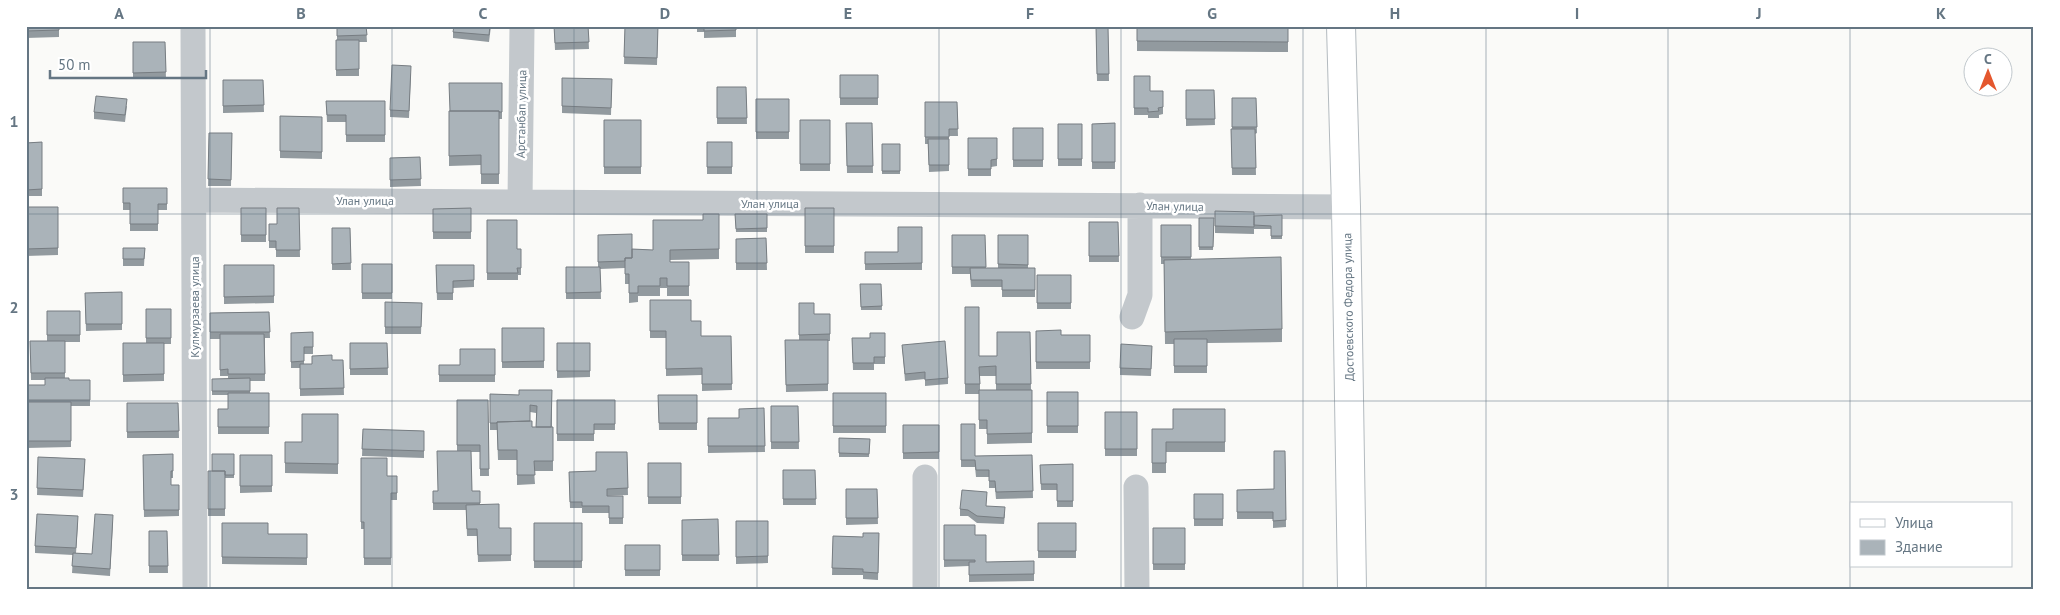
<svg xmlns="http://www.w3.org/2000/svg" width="2060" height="615" font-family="'PT Sans',sans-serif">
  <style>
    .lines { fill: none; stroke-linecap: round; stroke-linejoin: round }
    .secondary-casing { stroke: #b3babf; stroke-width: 30 }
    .minor { stroke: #c3c8cc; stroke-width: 25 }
    .secondary { stroke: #fff; stroke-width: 28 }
    .wall { fill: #929a9f; fill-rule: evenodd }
    .building { fill: #aab3b9; stroke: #777d82 }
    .grid { fill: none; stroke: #657683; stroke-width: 1; stroke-opacity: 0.55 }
    .labels { text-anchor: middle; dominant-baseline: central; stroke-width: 5; stroke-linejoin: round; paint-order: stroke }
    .street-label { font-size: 12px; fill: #657683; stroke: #fff }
    .neatline { fill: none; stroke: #657683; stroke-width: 2 }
    .grid-label { font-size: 16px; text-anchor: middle; font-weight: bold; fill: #657683 }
  </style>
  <rect width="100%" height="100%" fill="#fafaf8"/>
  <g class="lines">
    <defs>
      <path id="secondary" d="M1341 26 1346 207 1352 589"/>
    </defs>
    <use href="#secondary" class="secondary-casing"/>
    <path class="minor" d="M193 26 195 589
      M194 200 1346 207
      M520 201 522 26
      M1132 317 1140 295V205
      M925 477V589
      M1136 487 1137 589"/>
    <use href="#secondary" class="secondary"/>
  </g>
  <path class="wall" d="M26 26H59V37L26 38Z
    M337 26H366L367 42H359V76H336V40H337Z
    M491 26 489 42 453 38V32Z
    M554 26H588L589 49 555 50Z
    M625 26H658L657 65 624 64Z
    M697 26H736V37L704 38V32H697Z
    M1137 26H1288V52L1137 51Z
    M1096 27H1108L1109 81H1097Z
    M133 42H165L166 79H133Z
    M411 73 409 118 390 117V110Z
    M840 75H878V105H840Z
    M1134 76 1150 91H1163V114L1159 115V118H1148V115H1134Z
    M562 78 612 79 611 115 562 113Z
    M223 80H263L264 112 223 113Z
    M502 83V119H499V184H481V165L449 166V111Z
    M717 87H746L747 124H717Z
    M1186 90H1214L1215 125 1186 126Z
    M1232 98H1256L1257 133 1255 134 1256 175H1232L1231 129H1232Z
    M756 99H789V139H756Z
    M326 101H385V142H346V122H327Z
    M925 102H957L958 136H949V171L929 172 928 144H925Z
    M127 106 125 122 94 119V112Z
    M280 116 322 117V159L280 158Z
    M604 120H641V174H604Z
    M800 120H830V171H800Z
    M846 123H872L873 173H847Z
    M1115 123V169H1092V124Z
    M1058 124H1082V166H1058Z
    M1013 128H1043V167H1013Z
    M209 133H232L231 186H208Z
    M968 138H997V166L991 167V176H968Z
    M42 142V196H26V143Z
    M707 142H732V174H707Z
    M882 144H900V174H882Z
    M420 157 421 186 390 187V158Z
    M123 188H167V210H158V231H130V210H123Z
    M26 207H58V255L26 256Z
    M241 208H266V242H241Z
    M299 208 300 257H276V248H269V224H277Z
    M471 208V239H433V209Z
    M805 208H834V253H805Z
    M1215 211 1254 216 1282 215V239H1271V229H1254V234L1215 233Z
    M719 214V259L670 260V262H689V296H667V288H660V296H638V302L629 303V284H625V268L600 269 601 299H566V267H598V235L632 249 653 250 703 220Z
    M735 214H767V232H736Z
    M1199 218H1214L1213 250H1199Z
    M487 220 517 249H521V275H518V280H487Z
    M1089 222H1118L1119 262H1089Z
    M1161 225H1191V259L1282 329V342L1207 343V373H1174V344H1165L1164 264H1161Z
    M922 227V270H865V252H898Z
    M332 228H350L351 270H332Z
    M952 235H985L986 268H998V235H1028V268H1035V297H1002V287H971L970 274H952Z
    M766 238 767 270H736V239Z
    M123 248H145L144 266H123Z
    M362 264H392V299H362Z
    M224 265H274V303L224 304Z
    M436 265H474V287L453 288V300H437Z
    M1037 275H1071V309H1037Z
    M860 284H881L882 310H861Z
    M122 292V330L86 331 85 293Z
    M650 300 691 321 701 336H731L732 390 702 391V375L666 376V338H650Z
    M385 302 422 303 421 334H385Z
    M799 303 814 314H830V341H828V391L786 392 785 340H799Z
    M965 307 979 356H997L1030 332 1031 390H1032V443L987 444V429H979V394H965ZM980 376H996V390H980Z
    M146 309H171V344H164V381L123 382V343H146Z
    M47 311H80V342H65V378L69 380H90V406H71V447L26 448V385H45V380H31L30 341H47Z
    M269 312 270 338H265V381H250V393H269V434H218V409H228V395H212V379H228V376H220V339H210V313Z
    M502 328H544V368H502Z
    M1036 331 1061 335H1090V369H1036Z
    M313 332V354H304V364H312L332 360H343L344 395 300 396V368H291V333Z
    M885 333V364H874V370H853L852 338H870Z
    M350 343H387L388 375H350Z
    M557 343H590V377L557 378Z
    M902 345 948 378V384L925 386V379L905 381Z
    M1152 346 1151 376 1120 375V368Z
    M495 349V382H439V365H460Z
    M552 390V427H553V471H534L535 484 517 485V460H498L497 430H490V394L519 395ZM530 412 536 413V427H532L530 421Z
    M1047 392H1078V433H1047Z
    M833 393H886V433H833Z
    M658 395H697V430H659Z
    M457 400H488L489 476H480V452H471L472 491H480V504L499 528H511V561L478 562 477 536H467L466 510H433V491H438L457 451Z
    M557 400H615V430H594V441H557Z
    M127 403H178L179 438H127Z
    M771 406H798L799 449H771Z
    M764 408 765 452 708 453V418H739Z
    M1225 409V452H1166V473H1152V429H1173Z
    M1105 412H1137V456H1105Z
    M338 414V474L285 473V442H302Z
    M961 424 975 456 1032 455 1033 498 996 499 995 488H989V477H976L975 467H961Z
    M903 425H939V459H903Z
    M363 429 424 431V458L362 456Z
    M839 438 870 439 869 457H839Z
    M1285 451 1286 527 1273 528V519H1237V490L1274 489Z
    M627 452 628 495 607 496H623V524H609V513H582V508H570L569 472 596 471Z
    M173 454V478H171V485H179V516L144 517 143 455Z
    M234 454V478H225V516H208V471H212Z
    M240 455H272V492L240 493Z
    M38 457 85 459 83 497 37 495Z
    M361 458 387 476H397V500H391V565H364V529H361Z
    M648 463H681V504H648Z
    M1073 464V507H1057V490H1041L1040 465Z
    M783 470H815L816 505H783Z
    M846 489H877L878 524 846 525Z
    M1194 494H1223V526H1194Z
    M987 506 1005 514 1004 524 977 523 968 516H960V509Z
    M718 519 719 561H682V520Z
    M736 521H768V563L736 564Z
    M113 522 110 576 72 573 73 555 35 553V546L78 523 76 553 92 554Z
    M222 523 268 534H307V565L222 564Z
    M534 523H582V568H534Z
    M1038 523H1076V558H1038Z
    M944 525 975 535 986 562 1034 561V581L969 582V566L944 567Z
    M1153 528H1185V570H1153Z
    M149 531H167L168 573H149Z
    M879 533 878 580 863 579V575H832L833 536 863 537Z
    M625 545H660V576H625Z"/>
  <path class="building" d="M26 26H59V30L26 31Z
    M337 26H366L367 35 337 36Z
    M454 26H490L489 35 453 32Z
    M554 26H588L589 42 555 43Z
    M625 26H658L657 58 624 57Z
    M704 26H736V30L704 31Z
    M1137 26H1288V42L1137 41Z
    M1096 27H1108L1109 74H1097Z
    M336 40H359V69L336 70Z
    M133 42H165L166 72 133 73Z
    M392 65 411 66 409 111 390 110Z
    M840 75H878V98H840Z
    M1134 76H1150V91H1163V107L1158 108 1159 111 1148 112V108H1134Z
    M562 78 612 79 611 108 562 106Z
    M223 80H263L264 105 223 106Z
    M449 83H502V112H499V111H450Z
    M717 87H746L747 118H717Z
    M1186 90H1214L1215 119H1186Z
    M96 96 127 99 125 115 94 112Z
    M1232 98H1256L1257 127H1232Z
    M756 99H789V132H756Z
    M326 101H385V135H346V115H327Z
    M925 102H957L958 129H949V137H925Z
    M449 111H499V174H481V155L449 156Z
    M280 116 322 117V152L280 151Z
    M604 120H641V167H604Z
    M800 120H830V164H800Z
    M846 123H872L873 166H847Z
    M1115 123V162H1092V124Z
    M1058 124H1082V159H1058Z
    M1013 128H1043V160H1013Z
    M1231 129H1255L1256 168H1232Z
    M209 133H232L231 180 208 179Z
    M968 138H997V159L991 160V169H968Z
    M928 139H949V165H929Z
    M42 142V189L26 190V143Z
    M707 142H732V167H707Z
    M882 144H900V171H882Z
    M420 157 421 179 390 180V158Z
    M123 188H167V204H158V224H130V203H123Z
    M26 207H58V248L26 249Z
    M241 208H266V235H241Z
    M277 208H299L300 250H276V241H269V224H277Z
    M471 208V232H433V209Z
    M805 208H834V246H805Z
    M1215 211 1254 212V227L1215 226Z
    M703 214H719V249L670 250V262H689V286H667V278H660V286H638V293H629V274H625V258H632V249L653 250V220H703Z
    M735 214H767V228L736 229Z
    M1282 215V236H1271V226L1254 225V216Z
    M1199 218H1214L1213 247H1199Z
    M487 220H517V249H521V268H517L518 273H487Z
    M1089 222H1118L1119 256H1089Z
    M1161 225H1191V257H1161Z
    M898 227H922V263L865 264V252H898Z
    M332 228H350L351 263 332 264Z
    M632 234V258H625V261L598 262V235Z
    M952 235H985L986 267H952Z
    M998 235H1028V265L998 264Z
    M766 238 767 263H736V239Z
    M123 248H145L144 259H123Z
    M1281 257 1282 329 1165 332 1164 260Z
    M362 264H392V293H362Z
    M224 265H274V296L224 297Z
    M436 265H474V280L453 281V293H437Z
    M566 267H600L601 292 566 293Z
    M970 268H1035V290H1002V280H971Z
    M1037 275H1071V303H1037Z
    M860 284H881L882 306 861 307Z
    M122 292V324H86L85 293Z
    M650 300H691V321H701V336H731L732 384H702V368L666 369V331H650Z
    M385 302 422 303 421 327H385Z
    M799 303H814V314H830V334L799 335Z
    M965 307H979V356H997V332H1030L1031 384H996V366L979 367 980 384H965Z
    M146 309H171V338H146Z
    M47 311H80V335H47Z
    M269 312 270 332H210V313Z
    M502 328H544V361L502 362Z
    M1061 330V335H1090V362H1036V331Z
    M313 332V347H304V361L291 362V333Z
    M870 333H885V357H874V363H853L852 338H870Z
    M220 334H264L265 374H228V369L220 370Z
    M1174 339H1207V366H1174Z
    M785 340H828V384L786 385Z
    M30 341H65V373H31Z
    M945 341 948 378 925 380V372L905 374 902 345Z
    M123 343H164V374L123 375Z
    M350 343H387L388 368 350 369Z
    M557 343H590V371H557Z
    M1121 344 1152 346 1151 369 1120 368Z
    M460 349H495V375H439V365H460Z
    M332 355V360H343L344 388 300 389V364H312V356Z
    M45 378H69V380H90V400H26V385H45Z
    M250 378V391H212V379Z
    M519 390H552L551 427H536L537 406 530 405V421L497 422V423H490V394L519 395Z
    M979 390H1032V433L987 434V420H979Z
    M1047 392H1078V426H1047Z
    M228 393H269V427H218V409H228Z
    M833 393H886V426H833Z
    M658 395H697V423H659Z
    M457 400H488L489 469H480V445H457Z
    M557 400H615V424H594V434H557Z
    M26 402H71V441H26Z
    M127 403H178L179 431 127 432Z
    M771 406H798L799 442H771Z
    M764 408 765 446H708V418H739V409Z
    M1173 409H1225V442H1166V463H1152V429H1173Z
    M1105 412H1137V449H1105Z
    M302 414H338V464L285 463V442H302Z
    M532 421V427H553V461H534L535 475H517V450H498L497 422Z
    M961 424H975V456L1032 455 1033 491 996 492 995 481H989V470H976L975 460H961Z
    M903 425H939V452L903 453Z
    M363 429 424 431V451L362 449Z
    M839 438 870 439 869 454 839 453Z
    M437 451H471L472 491H480V503H433V491H438Z
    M1274 451H1285L1286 520 1273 521V512H1237V490L1274 489Z
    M596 452H627L628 488 607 489V496H623V518H609V506H582V502H570L569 472 596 471Z
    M173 454V471H171V485H179V510H144L143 455Z
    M212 454H234V475H225V471H212Z
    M240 455H272V486H240Z
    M38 457 85 459 83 490 37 488Z
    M361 458H387V476H397V493H391V558H364V522H361Z
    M648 463H681V497H648Z
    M1073 464V501H1057V484H1041L1040 465Z
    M783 470H815L816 499H783Z
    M208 471H225V509H208Z
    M846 489H877L878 518H846Z
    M962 490 987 492 986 506 1005 507 1004 518 977 516 968 510 960 509Z
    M1194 494H1223V519H1194Z
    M499 504V528H511V555H478L477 529H467L466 505Z
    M37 514 78 516 76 548 35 546Z
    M95 514 113 515 110 569 72 566 73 553 92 554Z
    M718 519 719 555H682V520Z
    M736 521H768V556L736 557Z
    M222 523H268V534H307V558L222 557Z
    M534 523H582V561H534Z
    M1038 523H1076V551H1038Z
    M944 525H975V535H986V562L1034 561V574L969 575V562H975V560H944Z
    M1153 528H1185V564H1153Z
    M149 531H167L168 566H149Z
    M863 533H879L878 573 863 572V569L832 568 833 536 863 537Z
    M625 545H660V570H625Z"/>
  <path class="grid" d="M210 26V589M392 26V589M574 26V589M757 26V589M939 26V589M1121 26V589M1303 26V589M1486 26V589M1668 26V589M1850 26V589M26 214H2034M26 401H2034"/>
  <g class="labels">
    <g class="street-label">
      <text transform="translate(521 114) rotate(-89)">Арстанбап улица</text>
      <text x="365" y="200">Улан улица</text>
      <text x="770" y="203">Улан улица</text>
      <text transform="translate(1175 206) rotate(1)">Улан улица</text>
      <text transform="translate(194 307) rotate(-90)">Кулмурзаева улица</text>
      <text transform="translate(1348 307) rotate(-91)">Достоевского Федора улица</text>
    </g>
  </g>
  <rect width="2060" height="615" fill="none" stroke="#ffffff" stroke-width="55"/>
  <rect x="1850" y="502" width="162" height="65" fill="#ffffff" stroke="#c1c8cd"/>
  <rect x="1860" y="519" width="25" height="8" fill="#ffffff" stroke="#c1c8cd"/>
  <text x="1895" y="528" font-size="15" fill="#657683">Улица</text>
  <rect x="1860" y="540" width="25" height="15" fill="#aab3b9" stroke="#c1c8cd"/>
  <text x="1895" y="552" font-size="15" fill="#657683">Здание</text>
  <g transform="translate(1988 72)"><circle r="24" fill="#ffffff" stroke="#c1c8cd"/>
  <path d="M0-4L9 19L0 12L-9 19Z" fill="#e4572e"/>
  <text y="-8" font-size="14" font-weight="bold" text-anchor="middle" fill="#657683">С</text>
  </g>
  <path d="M50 70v8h156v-8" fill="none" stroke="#657683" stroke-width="2.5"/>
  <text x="58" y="70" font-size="15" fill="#657683" stroke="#ffffff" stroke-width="4" paint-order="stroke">50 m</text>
  <rect x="28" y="28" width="2004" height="560" class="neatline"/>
  <g class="grid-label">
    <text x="119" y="19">A</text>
    <text x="301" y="19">B</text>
    <text x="483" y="19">C</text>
    <text x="665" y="19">D</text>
    <text x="848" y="19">E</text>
    <text x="1030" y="19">F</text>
    <text x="1212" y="19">G</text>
    <text x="1395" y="19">H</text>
    <text x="1577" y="19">I</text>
    <text x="1759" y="19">J</text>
    <text x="1941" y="19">K</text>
    <text x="14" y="127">1</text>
    <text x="14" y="313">2</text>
    <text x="14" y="500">3</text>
  </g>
</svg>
